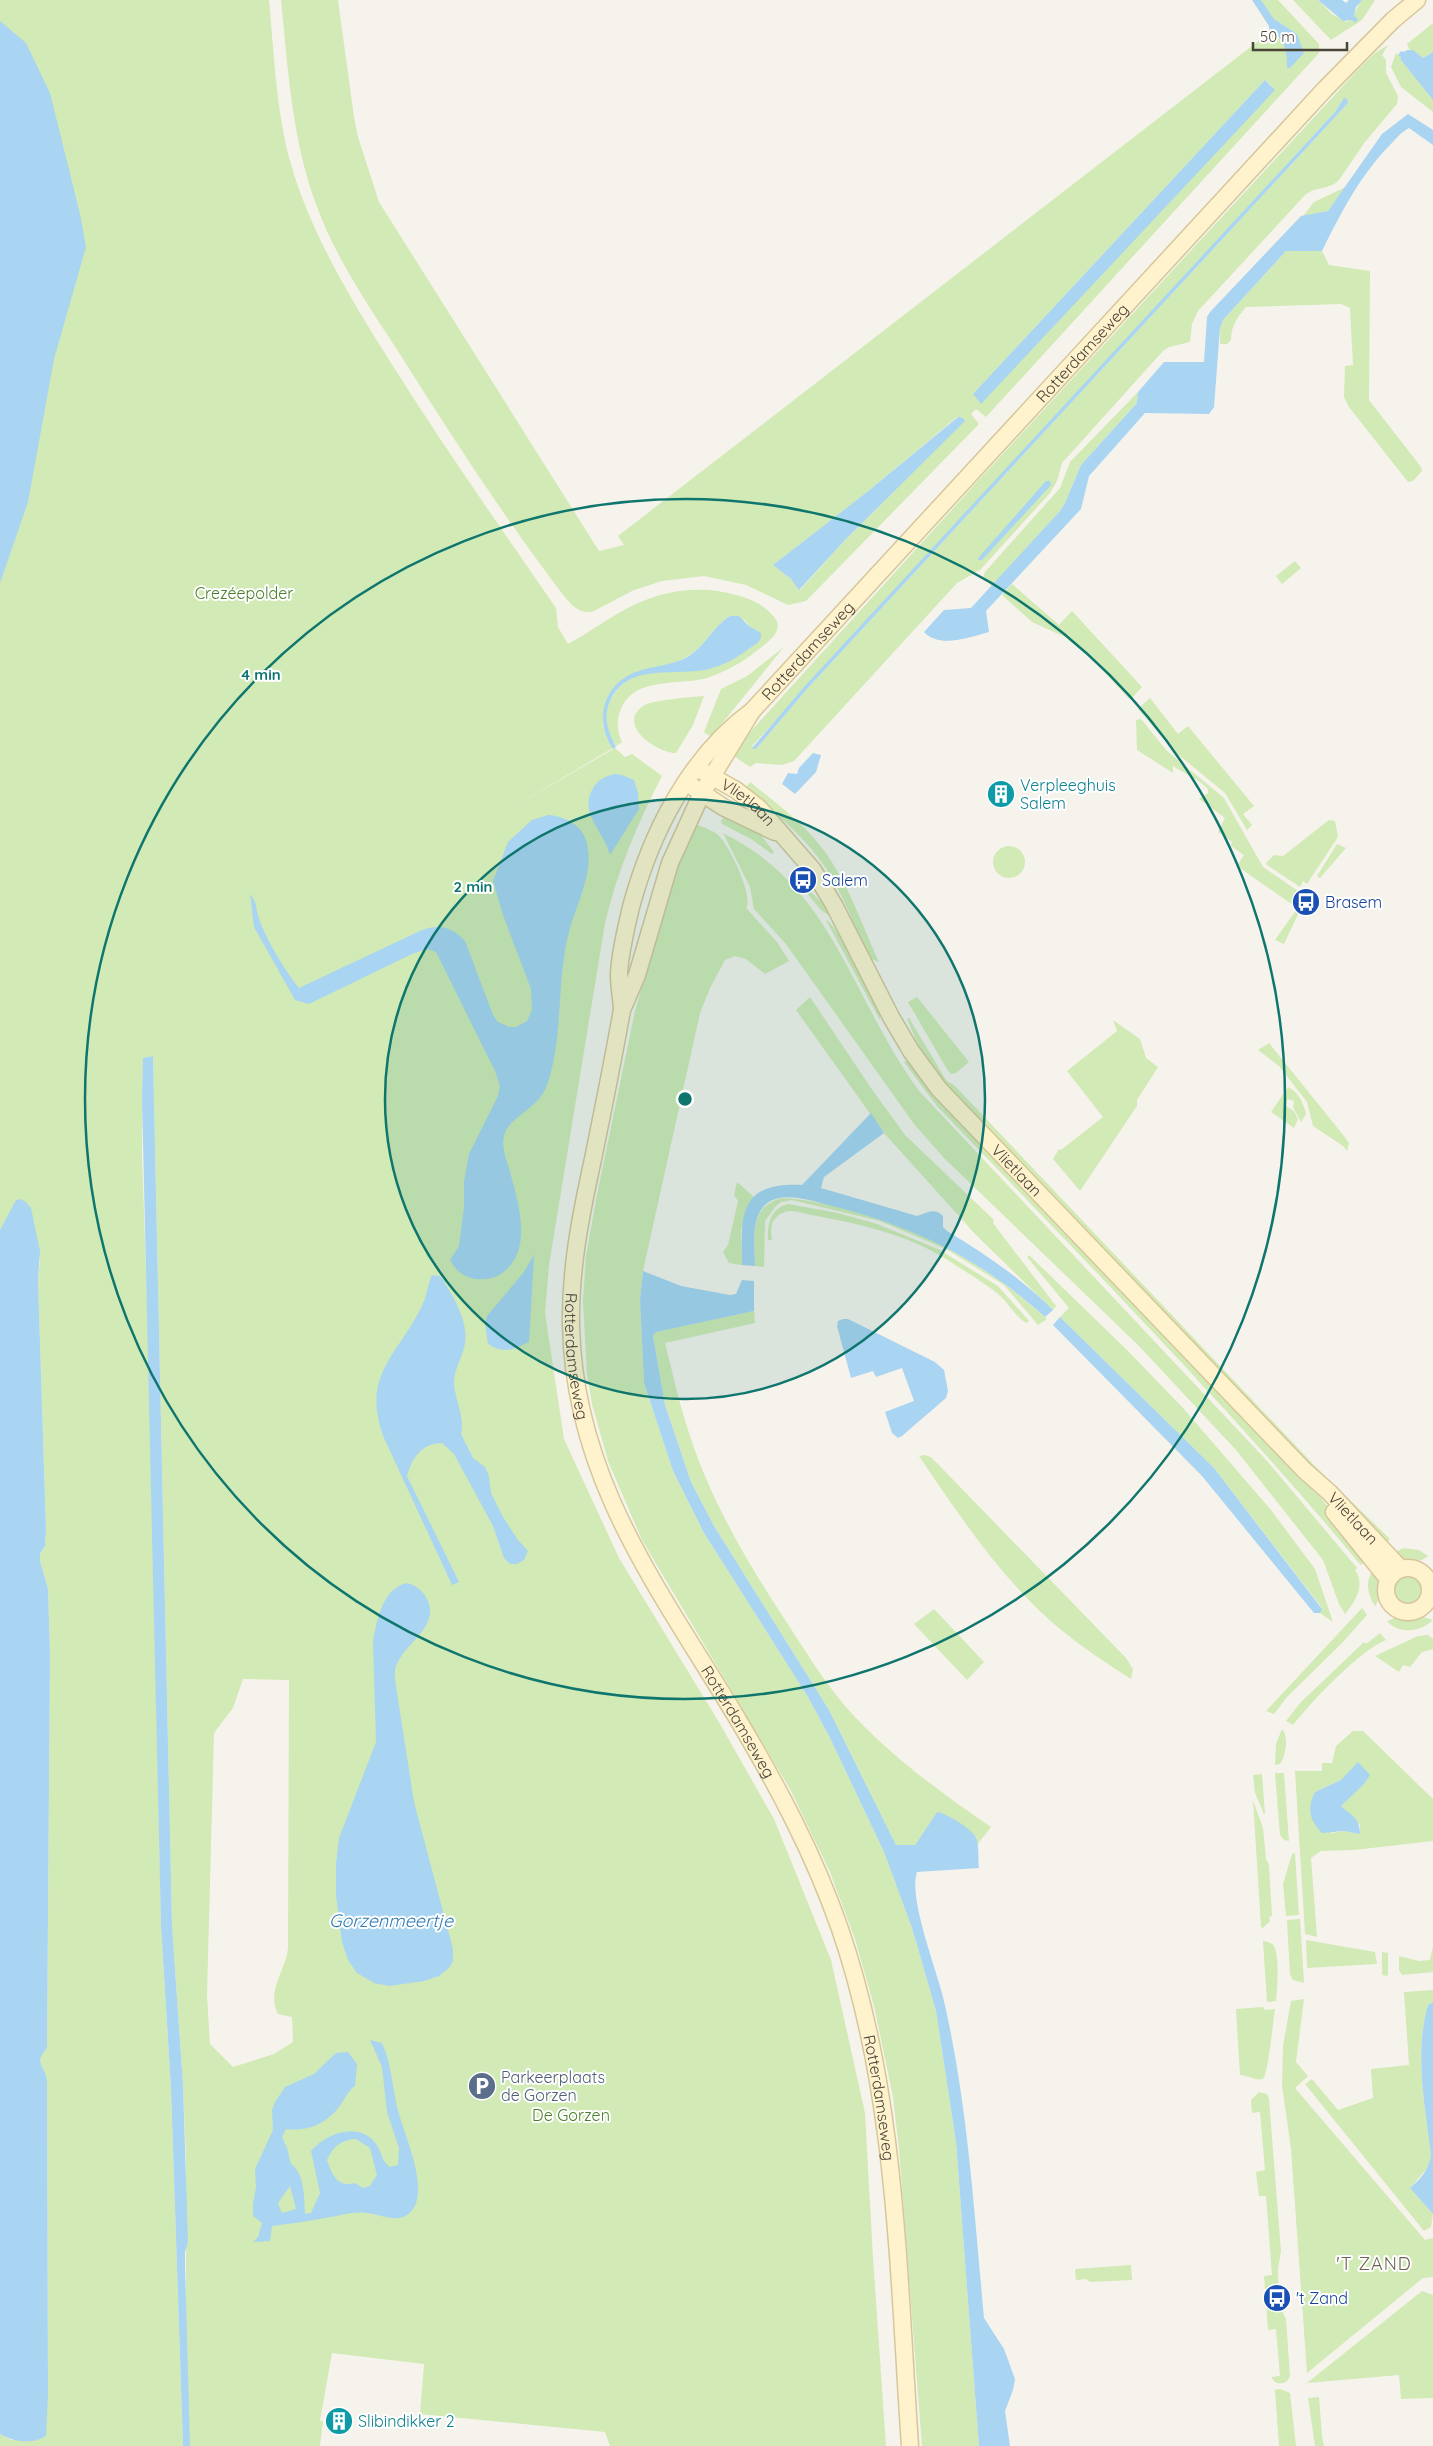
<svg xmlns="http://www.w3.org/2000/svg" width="1433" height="2446" font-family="Quicksand,sans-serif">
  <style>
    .green { fill: #d2eab5; fill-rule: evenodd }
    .water { fill: #a9d4f2; fill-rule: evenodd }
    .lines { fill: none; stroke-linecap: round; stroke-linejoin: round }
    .secondary-casing { stroke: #d6c79b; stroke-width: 19 }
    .secondary { stroke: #fff3cd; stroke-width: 16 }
    .ring { fill: none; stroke: #0f766e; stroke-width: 2.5 }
    .labels { text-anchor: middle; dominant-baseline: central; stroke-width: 4; stroke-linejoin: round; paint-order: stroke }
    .street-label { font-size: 16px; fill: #4b4439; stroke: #fff }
    .park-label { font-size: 16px; fill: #4a7f2a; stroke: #fff }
    .culture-label { font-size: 16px; fill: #0d838f; stroke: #fff; text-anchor: start }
    .transit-label { font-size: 16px; fill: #164399; stroke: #fff; text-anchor: start }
    .service-label { font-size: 16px; fill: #4e5e75; stroke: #fff; text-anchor: start }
    .water-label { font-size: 18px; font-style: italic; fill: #2e7ab2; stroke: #fff }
    .neighbourhood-label { font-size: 18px; letter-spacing: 1px; fill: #6e6250; stroke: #fff }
    .centre { fill: #0f766e; stroke: #fff; stroke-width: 2.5 }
    .ring-label { font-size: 15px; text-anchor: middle; font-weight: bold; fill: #0f766e; stroke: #fff; stroke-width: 4; stroke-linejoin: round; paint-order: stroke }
  </style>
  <rect width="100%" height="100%" fill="#f6f3ec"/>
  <path class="green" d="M0 0H269C274 53 276 109 290 161 311 235 351 299 391 363 444 447 500 527 556 608L558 627 568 644C587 634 605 620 624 610 658 591 698 584 736 595 752 599 767 606 777 621 780 632 772 639 763 646 746 660 728 671 707 678 678 686 635 676 621 709 616 720 617 732 622 742L616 746C612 739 606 730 606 721 605 701 620 680 640 675 679 665 709 679 747 650 754 645 758 642 761 633L749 626 745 620 730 616C713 626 706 645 690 655 657 676 622 660 606 705 600 722 603 733 613 748L500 815 615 748 625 757 632 754 662 776C638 822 617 872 605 923L549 1265 545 1313 564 1439 619 1558 720 1724 774 1819 831 1960 865 2113 873 2258 886 2446H610L605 2432 420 2414 424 2364 332 2353 320 2421H323L320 2446H186V2159L183 2084 172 1926 153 1056 143 1058 142 1154 150 1391 161 1926 171 2089 183 2446H0V2434L11 2440H38L48 2395 47 2080C45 2065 33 2064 47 2048L50 1653 48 1589 40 1561V1555L45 1546 46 1530 38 1281 40 1260 35 1235 0 1396ZM243 1679 289 1680 288 1949C285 1972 266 1991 278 2014L292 2017 293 2042 274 2054 233 2067 210 2044 207 1996 214 1733 233 1708Z
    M281 0H338L354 117 358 137 379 202 599 551 624 545 618 536 1270 32 1277 34 1287 49V67L1297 34 1274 19 1261 0H1278L1319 44V53L986 417 976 409 971 414 979 424 806 601 788 605 746 585 704 576 662 581 634 590 592 612C579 613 572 606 564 596 506 520 454 440 403 359 371 309 336 260 316 204 292 139 288 69 281 0ZM1265 80 1271 85 981 403 973 394ZM957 417 963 418 964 421 847 538 800 590 791 579 773 565 867 492Z
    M1293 0H1318L1332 14 1346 22C1356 20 1355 7 1362 0H1375L1362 20 1331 40Z
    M1433 23V52L1423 58 1409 49 1407 44Z
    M1388 45 1382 55 1386 60V73L1398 96 1397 104 1365 142 1339 180C1330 190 1316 186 1305 195L1198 311 1192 324 1190 342 1169 347 1163 351 1062 463 1057 481 1050 493 980 570 957 583 794 761 782 765 756 763 750 767 735 757 742 743 752 730 976 483 1355 73 1375 53ZM1344 98 1348 103 807 689 756 749 752 746 1335 112Z
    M1396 53 1401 57 1400 59 1433 100V112L1401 87 1391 67Z
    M1346 187 1328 211 1303 216 1314 202Z
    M1286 251H1322L1329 265 1370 271 1369 400 1421 467 1422 471 1413 481 1408 482 1349 407 1344 397 1345 366 1353 365 1350 308 1341 304 1246 307C1237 318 1231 326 1231 340L1227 344H1220V328L1223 320Z
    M1138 392 1137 403 1081 465 1065 503 1060 511 992 586 983 578 985 572 1060 488 1070 462Z
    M1295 561 1301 568 1282 584 1276 576Z
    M1012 584 1059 625 1072 611 1142 687 1130 700 1094 661 1065 637 1032 622 1002 595Z
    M784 647 711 737 704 732 721 689 747 676Z
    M704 696 693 725 676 753C657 753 616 725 643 706 650 700 692 697 704 696Z
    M1150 698 1178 734 1188 726 1254 806 1243 814 1252 825 1247 830 1225 793 1175 752 1138 709Z
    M1141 719 1167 751 1224 798 1263 867 1301 893 1293 905 1237 866 1244 855 1231 846 1232 842 1218 832 1225 818 1199 799 1208 793V789C1199 779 1185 774 1173 766V773L1137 750 1136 720Z
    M750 782C776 803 805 824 825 852 849 885 862 925 879 962L871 959 867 954C856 929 846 903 833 880 812 842 778 815 745 789Z
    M726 814 757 830 774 852 772 854 751 839 722 824 721 821Z
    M1329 820 1335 821 1338 837 1307 884 1303 881 1300 887 1267 865 1266 863 1274 855 1283 856Z
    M696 824C703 827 715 831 720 837 729 846 754 896 746 908L777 942 789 961 765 974 746 959 735 956 725 960 710 988 700 1013 643 1271 640 1300 644 1383 673 1471 704 1533 808 1697 830 1738 884 1852 912 1928 936 2011 956 2142 979 2446H922L899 2149 893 2097 874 2006 855 1939 830 1872 790 1789 642 1540 608 1461 592 1404 587 1375 583 1301 586 1256 597 1195 635 1011 673 877Z
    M723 833C834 888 851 998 919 1091L1268 1462 1357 1568 1355 1570C1366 1585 1355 1602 1345 1614L1339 1604 1323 1560 1236 1450 1139 1346 944 1158 914 1124 786 944 754 909 750 887Z
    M1337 844 1346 848 1320 878 1317 876Z
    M993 862a16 16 0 1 1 32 0a16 16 0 1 1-32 0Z
    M802 883 824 905 831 917 821 910 800 885Z
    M1299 906 1301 908 1284 944 1275 940Z
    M826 920C839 926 871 995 880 1012V1020Z
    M810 997 873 1091 905 1135 994 1220 993 1223 1056 1306 1053 1310 976 1235 884 1133 796 1010Z
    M917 997 969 1062 956 1073 951 1074 948 1071 908 1002Z
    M909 1018 946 1080 955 1086 1314 1465 1390 1539 1384 1545 953 1094 922 1054 907 1019Z
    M1113 1020 1140 1039 1146 1058 1158 1067 1137 1100V1106L1080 1191 1053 1159 1059 1149 1061 1150 1103 1117 1067 1071 1117 1031Z
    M1269 1043 1344 1136 1349 1143 1347 1151 1343 1146 1313 1126 1307 1102 1279 1066 1258 1050Z
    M909 1059 1321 1498 1368 1559 1361 1565 1359 1563C1226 1403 1080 1256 937 1106L904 1062Z
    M1288 1087C1298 1091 1304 1104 1306 1114L1301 1122 1293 1107 1294 1101 1287 1099 1286 1106 1294 1111 1298 1119 1294 1128 1271 1112Z
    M737 1182 754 1197 752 1199 741 1230 742 1265 729 1263 723 1252 728 1245 738 1201 734 1195Z
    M782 1198C803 1199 822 1203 842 1208 921 1227 987 1265 1047 1319L1038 1325 1004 1285 946 1249 880 1221 792 1200 781 1202 775 1207 765 1221 764 1267 755 1266C755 1237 748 1207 782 1198Z
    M788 1204 838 1213 877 1224 940 1250 998 1286 1029 1321 1026 1323C1014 1315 1008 1302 997 1293 981 1281 963 1270 946 1259 906 1234 857 1223 811 1215 804 1214 793 1209 785 1212 771 1217 770 1227 772 1240H768C767 1224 771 1208 788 1204Z
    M1029 1255 1127 1350 1183 1408 1271 1510 1315 1569 1333 1622 1320 1613 1322 1608 1214 1468 1060 1317 1069 1308 1027 1257Z
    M754 1311 755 1323 665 1343C672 1369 677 1395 685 1420 707 1496 748 1564 791 1629 811 1660 831 1692 856 1718 897 1761 943 1794 991 1827L977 1845V1838L937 1812 915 1845H896L829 1710 714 1526 691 1482 665 1405 653 1336 655 1332Z
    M924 1455 931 1457 1126 1658 1133 1669 1131 1679C1108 1664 1086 1650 1065 1633 1007 1587 960 1517 919 1456Z
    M1403 1548 1419 1550 1428 1556C1417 1566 1404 1561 1392 1554Z
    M1376 1568C1381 1580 1384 1594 1375 1606 1367 1594 1364 1578 1376 1568Z
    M1394 1590a14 14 0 1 1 28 0a14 14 0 1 1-28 0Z
    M1362 1608 1367 1615 1342 1643 1287 1697 1274 1714 1266 1711Z
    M934 1609 984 1662 967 1680 914 1624Z
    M1400 1616H1421L1433 1620C1421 1632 1399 1635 1387 1621Z
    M1380 1633 1386 1640C1359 1651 1312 1701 1293 1725L1286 1721 1300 1703 1364 1642 1366 1644Z
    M1428 1635 1433 1639V1649L1422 1652 1410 1667 1403 1665 1399 1672 1375 1656 1418 1636Z
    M1282 1729C1289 1737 1286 1755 1280 1764L1275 1765 1276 1744Z
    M1353 1731H1363L1433 1799V1841L1354 1850 1321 1851 1311 1858 1317 1937 1305 1934 1295 1771H1322V1763H1332L1336 1746ZM1341 1780 1366 1781 1341 1806 1360 1825V1834L1344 1831 1332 1833 1315 1792Z
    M1275 1773H1284L1289 1841 1284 1840 1280 1835Z
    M1262 1774 1265 1814H1264L1255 1793 1253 1775Z
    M1253 1800 1263 1828 1266 1859 1269 1865 1272 1916 1269 1917 1270 1921 1263 1928 1261 1927Z
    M1295 1853 1299 1915 1286 1916 1283 1884 1292 1854Z
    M1300 1919 1304 1983 1293 1980 1290 1975 1287 1920Z
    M1306 1940 1375 1952 1377 1964 1307 1968Z
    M1263 1941C1267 1942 1271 1942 1274 1946 1280 1957 1277 1989 1276 2001L1267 2002Z
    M1433 1946V1972L1402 1975 1399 1970V1956L1419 1961 1430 1960Z
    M1382 1952 1388 1953V1976L1382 1975Z
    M1433 1990V2002L1428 2005C1414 2054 1425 2106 1431 2156L1429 2166 1410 2188 1433 2214 1431 2227 1424 2231 1305 2084 1312 2079 1338 2110 1373 2098 1371 2069 1409 2065 1404 1992Z
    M1304 1999 1296 2062 1308 2076 1295 2088 1425 2240 1433 2238V2277L1423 2278 1307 2373 1291 2149 1282 2085 1283 2046 1291 2001Z
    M1263 2007 1265 2010 1275 2009C1273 2021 1268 2075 1263 2079 1254 2081 1249 2075 1240 2075L1236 2009Z
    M1259 2092 1267 2094 1269 2099 1281 2251 1278 2269 1279 2305 1286 2319 1290 2376C1287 2383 1284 2384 1276 2383L1271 2377 1280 2376 1276 2329 1268 2330 1264 2276 1272 2275 1266 2196H1259L1256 2172 1265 2170 1260 2112 1252 2113 1251 2100Z
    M1131 2265 1132 2280 1090 2282 1086 2279 1076 2280 1075 2269Z
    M1422 2291 1433 2295V2398L1401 2399 1399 2375 1307 2383Z
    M1280 2389 1290 2393 1296 2446H1279L1275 2390Z
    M1319 2397 1322 2436 1324 2446H1315L1308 2398Z"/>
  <path class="water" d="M1252 0H1261L1274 19 1297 34 1304 53 1290 68H1287C1287 54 1286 37 1270 32L1269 26Z
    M1318 0H1342L1346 3 1349 0H1362L1356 7 1354 16 1358 19 1355 23 1352 20 1343 21Z
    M0 21 26 43 50 93 80 214 86 247 54 359 28 502 0 583Z
    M1407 50H1413L1423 58 1433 52V100L1400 59 1401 57 1398 55 1401 51 1404 52Z
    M1265 80 1275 90 981 404 973 394Z
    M1344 98 1347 99 1348 103 807 689 756 749 752 748 804 687 1335 112Z
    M1408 114 1433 130V145L1409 128C1401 132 1395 140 1389 146 1359 177 1341 213 1322 251H1286L1223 320 1220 328 1214 407 1209 414 1145 413 1089 476 1081 509 986 611 989 632C970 637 940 649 924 632L944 610 971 608 1060 511 1065 503 1081 465 1137 403 1138 392 1164 362H1204L1207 317 1210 312 1301 216 1328 211 1382 134Z
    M958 417 963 418 965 421 847 538 799 590 791 579 773 565 867 492Z
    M1046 481H1050L1051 485 982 560H978L979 557Z
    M730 616H739L749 626 761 633C762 641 756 644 750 648 739 657 724 665 709 669 676 677 629 662 611 699 602 717 608 731 616 747L613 749C592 718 605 680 642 670 659 665 674 665 689 656 706 645 713 626 730 616Z
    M813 753 821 755 816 772 795 794 782 784 788 773 797 774 799 768Z
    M614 774 622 775 634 780 638 793 639 809 610 855C605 833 579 814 592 790 597 780 604 777 614 774Z
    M548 815C565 816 584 826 587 844 594 874 576 904 569 932 556 981 564 1037 547 1085 539 1109 508 1117 504 1136 501 1148 507 1160 510 1172 518 1201 532 1245 507 1269 498 1278 488 1280 476 1279 463 1277 456 1271 450 1260L459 1246 464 1207V1182L469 1154 498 1096 500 1086 495 1071 436 952 427 949 412 954 309 1004 295 1000 254 927 250 894C258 905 255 904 258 915 263 935 286 972 299 988L422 930C439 924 452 927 465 941L493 1015 498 1022 509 1027H516L527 1021 532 1010 531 989 503 915 493 881 508 842 532 820Z
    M153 1056 172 1926 183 2084 188 2242 185 2252V2264L190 2446H183L171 2089 161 1926 142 1098 143 1058Z
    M871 1113 884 1133 824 1177 821 1188 917 1216C927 1213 934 1207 943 1216V1227L947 1231C985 1254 1021 1278 1053 1310L1045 1317C979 1258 914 1226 828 1205 810 1200 782 1191 766 1204 750 1218 755 1247 755 1266L742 1265C741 1214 739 1182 802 1185Z
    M20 1199 26 1202 31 1208 40 1251 38 1281 46 1530 45 1546 40 1554V1561L48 1589 50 1653 47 2048C33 2064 45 2065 47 2080L48 2395 46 2436C31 2445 14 2442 0 2434V1230L16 1200Z
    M534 1255 529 1342C513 1350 504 1354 488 1344L485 1325 487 1316 524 1272Z
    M643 1271 681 1286 730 1295 736 1294 742 1280 754 1281V1311L656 1332 653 1336 665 1405 691 1482 714 1526 829 1710 896 1845H915L937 1812C946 1813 975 1830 977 1840 979 1849 978 1859 979 1868L917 1872C908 1899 937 1970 944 2001 968 2105 974 2212 984 2318L1004 2349 1015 2379 1013 2390 1005 2411 1010 2446H979L956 2142 936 2011 912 1928 884 1852 830 1738 808 1697 704 1533 673 1471 644 1383 640 1300Z
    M432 1275 440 1276C453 1295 471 1324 464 1348 461 1360 453 1372 454 1385 456 1402 465 1418 461 1434L473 1458 485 1467 489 1476 491 1493 503 1517 518 1540 528 1551 524 1560 517 1564H510L504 1558 493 1526 454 1454 442 1443C422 1443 412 1458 407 1476L459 1582 452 1585 384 1438C359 1372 402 1353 424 1301 427 1293 428 1284 432 1275Z
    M1060 1317 1214 1468 1322 1609 1320 1613H1314L1202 1476 1053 1325Z
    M843 1319H848L935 1362 944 1370 948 1391 946 1398 902 1436 898 1438 892 1433 885 1412 914 1401 902 1368 876 1377 873 1371 851 1378 837 1326 838 1321Z
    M406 1583C416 1585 422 1590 427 1599 440 1626 408 1641 398 1662 394 1668 395 1673 395 1680L414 1802 453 1949V1961L449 1968 439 1976 424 1981 389 1986 374 1983 357 1973 348 1960 342 1942 336 1895V1864L339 1838 376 1742 373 1641C377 1620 382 1590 406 1583Z
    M1358 1762 1370 1775 1364 1784 1341 1806C1352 1816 1360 1818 1360 1834L1344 1831 1322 1833C1309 1820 1307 1808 1315 1792L1341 1780Z
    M1433 2002V2214L1410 2188C1421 2178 1428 2171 1431 2156 1425 2105 1414 2054 1428 2005Z
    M370 2040 382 2043C393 2067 392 2093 400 2117 406 2139 433 2198 407 2215 395 2223 380 2214 367 2213 353 2211 339 2216 325 2218 308 2221 290 2224 272 2226L270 2241 253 2242 258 2237 262 2223 253 2216V2204L256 2187 255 2169 273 2130 272 2110 275 2102 285 2087 314 2074 336 2053 348 2052 357 2064 355 2086C349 2090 347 2095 343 2101 330 2122 310 2132 286 2129L282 2137 287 2148 291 2164C305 2173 304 2199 305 2214L311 2213 320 2193 311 2151C326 2133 360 2121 376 2144 382 2152 381 2161 390 2167L398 2165 399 2148 387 2112 382 2067ZM356 2139 370 2148 377 2175 370 2186 363 2188 355 2183C338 2188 332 2175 327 2160 333 2146 341 2140 356 2139ZM290 2186 296 2209 282 2213 278 2203Z"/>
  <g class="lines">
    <defs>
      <g id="secondary">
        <path id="s1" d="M752 711 702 793 670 863 637 975 622 1010C613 1060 603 1110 593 1159 581 1214 570 1268 571 1325 574 1480 660 1590 737 1718 777 1785 814 1854 840 1929 897 2094 898 2273 910 2446"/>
        <path id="s2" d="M702 771 736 790 759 808 813 870 834 905 891 1017 911 1051 939 1089 1304 1470 1330 1493 1401 1569"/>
        <path d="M693 787 723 807 775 832"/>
        <path id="s3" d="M622 1008C621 997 619 985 619 974 620 952 626 929 631 907 651 833 689 757 752 711L1325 89 1393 20 1417 0"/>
        <path d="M1334 1512 1388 1579"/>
        <circle cx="1408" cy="1590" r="22"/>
      </g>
    </defs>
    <use href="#secondary" class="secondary-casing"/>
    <use href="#secondary" class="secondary"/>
  </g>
  <circle cx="685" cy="1099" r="300" fill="#0f766e" fill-opacity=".12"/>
  <g class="ring">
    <circle cx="685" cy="1099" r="300"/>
    <circle cx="685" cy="1099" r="600"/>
  </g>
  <defs>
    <symbol id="building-disc" viewBox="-11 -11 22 22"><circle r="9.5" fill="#0f9aa8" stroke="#fff"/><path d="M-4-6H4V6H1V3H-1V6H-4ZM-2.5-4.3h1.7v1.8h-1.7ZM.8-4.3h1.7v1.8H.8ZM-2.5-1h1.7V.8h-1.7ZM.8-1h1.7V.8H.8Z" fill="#fff"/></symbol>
    <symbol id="bus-disc" viewBox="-11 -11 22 22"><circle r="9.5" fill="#1a4fb4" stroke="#fff"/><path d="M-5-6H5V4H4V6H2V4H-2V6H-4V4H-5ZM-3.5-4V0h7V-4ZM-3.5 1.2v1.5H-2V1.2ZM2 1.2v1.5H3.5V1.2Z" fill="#fff"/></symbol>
    <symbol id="parking-disc" viewBox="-11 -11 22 22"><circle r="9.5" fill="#5c6f8a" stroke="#fff"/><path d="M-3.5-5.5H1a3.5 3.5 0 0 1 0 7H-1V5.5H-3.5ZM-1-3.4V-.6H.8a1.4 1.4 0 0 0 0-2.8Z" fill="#fff"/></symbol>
  </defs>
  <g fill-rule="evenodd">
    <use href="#building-disc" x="985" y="778" width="32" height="32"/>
    <use href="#bus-disc" x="787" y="864" width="32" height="32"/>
    <use href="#bus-disc" x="1290" y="886" width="32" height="32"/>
    <use href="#parking-disc" x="466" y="2070" width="32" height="32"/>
    <use href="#bus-disc" x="1261" y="2282" width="32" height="32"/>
    <use href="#building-disc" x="323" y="2405" width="32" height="32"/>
  </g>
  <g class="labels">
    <g class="street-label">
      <text stroke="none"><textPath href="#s3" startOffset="824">Rotterdamseweg</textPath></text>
      <text stroke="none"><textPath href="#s3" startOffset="419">Rotterdamseweg</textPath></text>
      <text stroke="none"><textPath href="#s2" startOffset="56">Vlietlaan</textPath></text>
      <text stroke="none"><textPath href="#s2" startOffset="516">Vlietlaan</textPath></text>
      <text stroke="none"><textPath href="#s1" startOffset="679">Rotterdamseweg</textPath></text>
      <text stroke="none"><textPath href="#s2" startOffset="1000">Vlietlaan</textPath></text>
      <text stroke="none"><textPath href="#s1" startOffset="1084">Rotterdamseweg</textPath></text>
      <text stroke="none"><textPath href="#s1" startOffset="1489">Rotterdamseweg</textPath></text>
    </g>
    <g class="park-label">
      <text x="244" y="593">Crezéepolder</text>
      <text x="571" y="2115">De Gorzen</text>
    </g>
    <g class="culture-label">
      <text x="1020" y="785">Verpleeghuis<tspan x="1020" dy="18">Salem</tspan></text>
      <text x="358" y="2421">Slibindikker 2</text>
    </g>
    <g class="transit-label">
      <text x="822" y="880">Salem</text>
      <text x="1325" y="902">Brasem</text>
      <text x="1296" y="2298">'t Zand</text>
    </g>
    <g class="service-label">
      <text x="501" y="2077">Parkeerplaats<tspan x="501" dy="18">de Gorzen</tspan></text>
    </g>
    <g class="water-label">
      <text x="391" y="1920">Gorzenmeertje</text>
    </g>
    <g class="neighbourhood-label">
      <text x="1374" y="2263">'T ZAND</text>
    </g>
  </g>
  <circle cx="685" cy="1099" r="8" class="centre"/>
  <g class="ring-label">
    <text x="261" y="680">4 min</text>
    <text x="473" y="892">2 min</text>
  </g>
  <path d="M1253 42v8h94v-8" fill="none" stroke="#4b4439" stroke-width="2.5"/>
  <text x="1260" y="42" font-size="15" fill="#4b4439" stroke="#ffffff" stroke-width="4" paint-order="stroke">50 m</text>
</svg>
